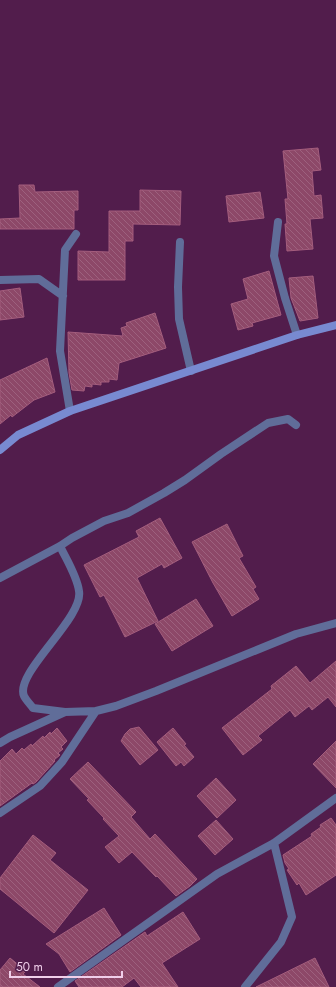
<svg xmlns="http://www.w3.org/2000/svg" width="336" height="987" font-family="Jost,sans-serif">
  <style>
    .building { fill: url(#building-back-hatch); stroke: #a45d7d }
    .lines { fill: none; stroke-linecap: round; stroke-linejoin: round }
    .street { stroke: #606d99; stroke-width: 8 }
    .secondary { stroke: #788ad1; stroke-width: 8 }
  </style>
  <defs>
    <pattern id="building-back-hatch" width="6" height="6" patternUnits="userSpaceOnUse"><rect width="6" height="6" fill="#8d4868"/><path d="M-1 5l2 2M0 0l6 6M5-1l2 2" fill="none" stroke="#9d617e"/></pattern>
  </defs>
  <rect width="100%" height="100%" fill="#521d4c"/>
  <path class="building" d="M318 148 321 170 312 171 314 196 321 195 323 218 310 219 313 249 287 251 285 224H287L285 199H288L283 151Z
    M19 185H34L35 192 78 191V210H74V229H0V219L20 218Z
    M140 190 181 191 180 225 133 224V241H125V280H78V251L109 252V211H140Z
    M260 192 264 218 229 222 226 196Z
    M269 271 281 315 252 323 253 326 238 330 231 304 248 299 243 279Z
    M313 276 318 318 300 321 291 298 289 278Z
    M20 288 24 317 0 320V291Z
    M155 313 166 348 119 363 117 380 109 379V382H101V385L92 384V387L85 386 84 391 72 390 69 373 68 332 123 336 121 328 127 326 126 323Z
    M47 358 55 392 34 400 12 417 11 415 0 424V380Z
    M160 518 182 558 164 568 162 564 137 578 158 621 125 637 104 595 100 597 84 565 139 537 136 531Z
    M227 524 243 556 239 558 256 587 253 589 259 599 232 616 213 583 192 542Z
    M196 599 213 626 172 651 155 624Z
    M336 661V707L328 697 312 710 309 706 295 717 290 710 258 736 262 740 243 755 222 728 272 689 271 686 296 666 310 683Z
    M139 727 158 750 140 765 121 741 125 734 130 729Z
    M57 728 67 741 61 747 63 749 58 753 60 755 54 760 55 761 36 782 33 784 32 783 0 806V761L12 749 16 754 22 748 24 750 31 744 32 746 43 736 44 738 50 732 51 734Z
    M173 728 186 744 184 745 194 757 184 766 181 762 176 766 157 742Z
    M336 741V788L313 764Z
    M88 762 136 812 131 817 150 839 155 834 197 879 190 886 176 896 157 876 156 877 132 852 119 863 105 847 119 836 103 819 104 818 87 800 89 799 70 779Z
    M216 778 236 800 217 818 197 796Z
    M331 818 336 825V875L306 895 299 883 297 885 287 870 289 869 285 863 283 855 312 836 311 834 321 827 320 825Z
    M216 820 233 839 215 855 198 836Z
    M33 835 56 853 50 860 88 890 54 933 0 889V878Z
    M104 908 121 935 70 972 59 954 46 944Z
    M183 912 200 939 162 963 178 987H141L134 978 122 987H79L75 981 145 932 147 936Z
    M10 958 26 971 23 974 40 987H0V970Z
    M315 958 329 987H256Z"/>
  <g class="lines">
    <path class="street" d="M278 222 274 256 285 298 297 335
      M180 242 178 287 179 319 191 371
      M0 280 39 279 63 296
      M70 411 60 351 65 250 76 234
      M60 546C66 559 77 576 79 591 84 618 14 673 24 696 26 700 30 704 33 708L65 712
      M0 578 60 546 72 538 104 521 128 513 164 493 185 480 221 454 268 423 288 419 296 425
      M0 743 10 737 65 712 96 711
      M0 813 40 786 62 762 96 711 116 706 156 691 296 634 336 623
      M58 987 217 874 274 843 336 798
      M245 987 281 942 292 917 274 843"/>
    <path class="secondary" d="M0 450 18 435 70 411 297 335 336 325"/>
  </g>
  <path d="M10 971v6h112v-6" fill="none" stroke="#f0cfea" stroke-width="2"/>
  <text x="16" y="971" font-size="12" fill="#f0cfea" stroke="#521d4c" stroke-width="3" paint-order="stroke">50 m</text>
</svg>
